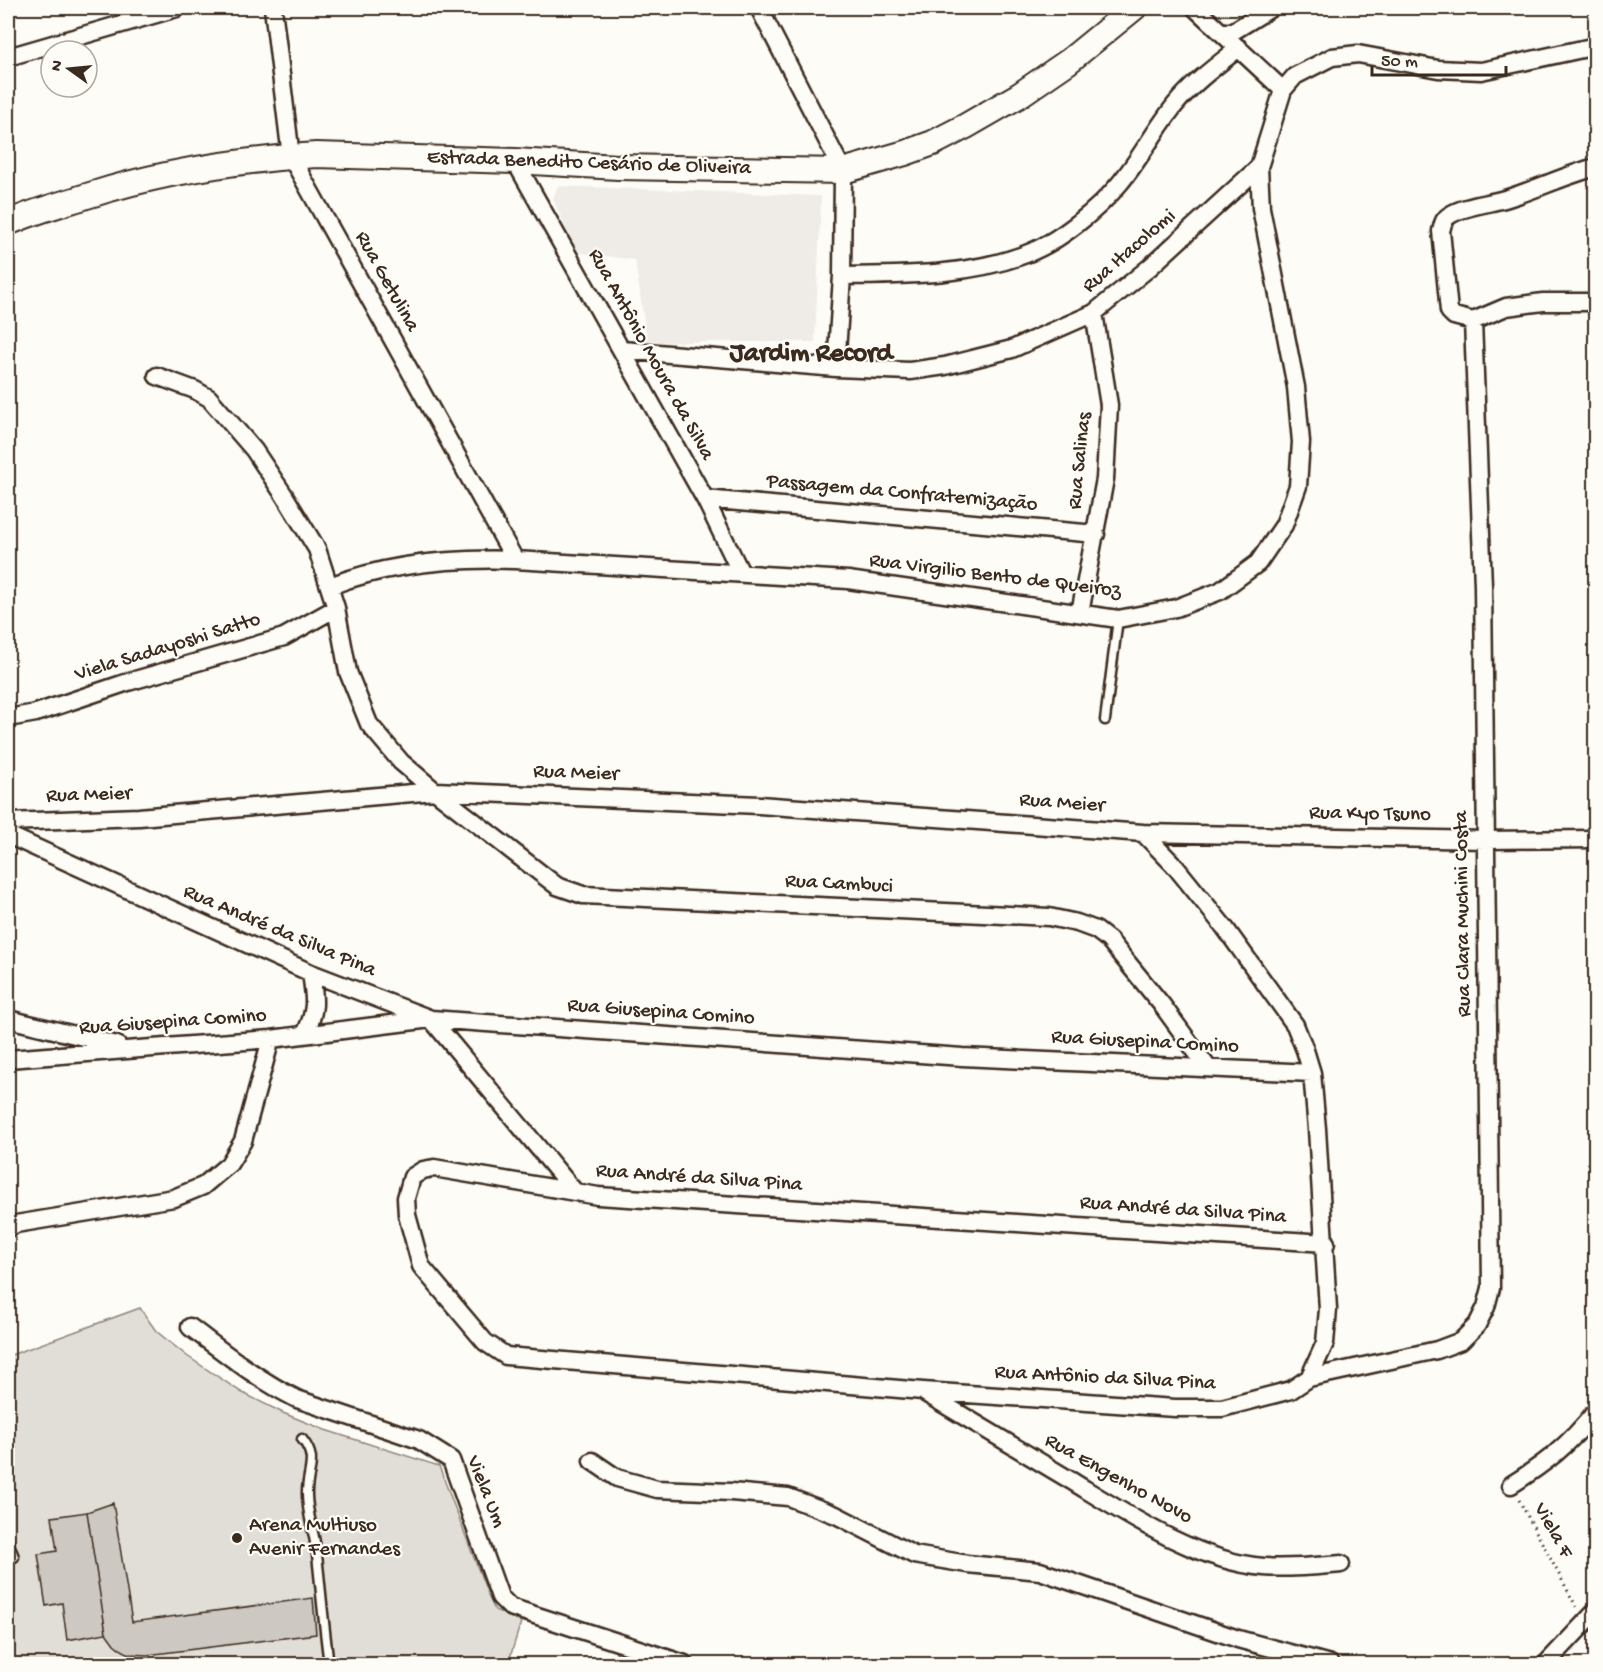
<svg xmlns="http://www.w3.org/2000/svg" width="1603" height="1672" font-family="'Gochi Hand',sans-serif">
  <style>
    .built { fill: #efece7 }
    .green { fill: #e1ded7; stroke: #8e847a; stroke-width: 1.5 }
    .building { fill: #cdc8c2; stroke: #3b2a1e; stroke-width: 1.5 }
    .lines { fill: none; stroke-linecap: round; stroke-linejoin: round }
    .lane-casing { stroke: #3b2a1e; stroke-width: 13 }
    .street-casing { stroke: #3b2a1e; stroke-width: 21 }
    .secondary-casing { stroke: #3b2a1e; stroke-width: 28 }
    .path { stroke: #3b2a1e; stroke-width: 3; stroke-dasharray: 1.5 4.5; stroke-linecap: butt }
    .lane { stroke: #fdfcf7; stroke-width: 8 }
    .street { stroke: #fdfcf7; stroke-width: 16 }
    .secondary { stroke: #fdfcf7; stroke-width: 24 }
    .poi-dot { fill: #3b2a1e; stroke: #fdfcf7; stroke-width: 2 }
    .labels { text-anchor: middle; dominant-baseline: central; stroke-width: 4.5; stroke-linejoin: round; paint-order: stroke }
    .street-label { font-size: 21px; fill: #3b2a1e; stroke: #fdfcf7 }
    .poi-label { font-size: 21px; fill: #3b2a1e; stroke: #fdfcf7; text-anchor: start }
    .district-label { font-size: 27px; font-weight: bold; fill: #3b2a1e; stroke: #fdfcf7 }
  </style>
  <rect width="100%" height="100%" fill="#fdfcf7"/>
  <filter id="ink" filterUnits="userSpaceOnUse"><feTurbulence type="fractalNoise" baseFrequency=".0167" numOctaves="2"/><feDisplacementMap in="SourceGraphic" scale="12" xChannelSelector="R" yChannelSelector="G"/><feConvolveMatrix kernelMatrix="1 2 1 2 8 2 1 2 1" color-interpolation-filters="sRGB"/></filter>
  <g filter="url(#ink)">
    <path class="built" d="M558 186 821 196 815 342H647L635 260 575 252 553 198Z"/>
    <path class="green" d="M140 1308 156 1331 187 1356 241 1392 283 1413 325 1430 439 1466 490 1600 495 1610 521 1622 508 1664H8V1356Z"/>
    <path class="building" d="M113 1503 132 1622 313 1598 316 1634 147 1655 129 1654 120 1649 114 1644 106 1633 87 1512Z
      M87 1512 106 1633 67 1640 62 1603 46 1606 38 1554 57 1551 52 1517Z"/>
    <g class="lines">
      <defs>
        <path id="lane" d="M1105 720 1118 619
          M302 1439C318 1459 308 1468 307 1491 306 1512 315 1534 317 1555 321 1591 324 1628 329 1664
          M8 1541 14 1557"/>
        <path id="street" d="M273 8 291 157 515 560
          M759 8 843 171 842 276 836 368
          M1195 8 1283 90
          M1223 32H1232L1271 8
          M8 57 177 8
          M515 161 705 499 741 573
          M842 276C903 275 968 276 1026 254 1057 243 1099 209 1120 183 1140 159 1155 130 1175 105 1193 83 1216 66 1239 48
          M1473 321 1454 316 1449 311 1441 231C1443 224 1443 219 1450 215 1466 205 1490 204 1508 198 1537 189 1566 175 1596 167
          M1473 321 1506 307 1543 302H1596
          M622 350 836 368 910 371 945 366 1012 349 1094 313 1150 267 1259 167
          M157 376 195 390 209 398 254 450 284 495 317 549 336 608 348 672 369 724 401 762 435 791 557 886 583 895 1049 917 1077 923 1096 930 1109 940 1162 1005 1208 1068
          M705 499 1096 534
          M330 586C387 564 454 558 515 560L848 580 1118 619 1176 608 1220 591 1258 563 1284 525 1298 486 1301 442 1296 387 1261 208 1259 167 1283 90 1295 76 1332 57 1358 54 1438 69 1481 71 1596 46
          M1080 613 1105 479 1109 405 1094 313
          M8 718 36 713 128 682 284 637 336 608
          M8 822 139 817 435 791 759 805 1143 833 1485 840 1596 839
          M8 835 311 973 431 1019 575 1192 598 1196 1326 1243
          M8 1019 117 1045
          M305 1034C317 1009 315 1000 311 973
          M8 1059 271 1039 431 1019 962 1057 1312 1073
          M575 1192 434 1168 423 1170 412 1177 406 1198 407 1215 421 1266 485 1342 506 1356 923 1391 1175 1408H1222L1291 1390 1309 1378 1325 1343 1328 1309 1317 1129 1312 1073 1305 1050 1295 1025 1225 928 1174 865 1143 833
          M8 1228 16 1224 174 1198 203 1186 229 1164 243 1141 271 1039
          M190 1327C225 1353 258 1380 297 1399L419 1440 451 1460 500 1597 510 1607 685 1664
          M1309 1378 1437 1350 1461 1341 1477 1325 1486 1307 1491 1288 1483 586 1473 321
          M925 1393C973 1422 1022 1451 1070 1480 1126 1514 1198 1562 1264 1567 1290 1569 1316 1566 1341 1564
          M592 1461 617 1478 657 1489 731 1492 788 1497 836 1515 914 1555 967 1564 1040 1571 1238 1639 1330 1664
          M1511 1485C1546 1463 1569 1445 1596 1411
          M1546 1664 1596 1611"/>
        <path id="secondary" d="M8 223C34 211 62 204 90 195 162 172 240 160 316 155L515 161 618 167 843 171 905 153 933 143 966 126 1018 96 1069 61 1134 8"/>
      </defs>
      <use href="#lane" class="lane-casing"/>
      <use href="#street" class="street-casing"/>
      <use href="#secondary" class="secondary-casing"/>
      <path class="path" d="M1519 1500 1577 1608"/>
      <use href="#lane" class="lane"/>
      <use href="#street" class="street"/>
      <use href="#secondary" class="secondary"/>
    </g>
  </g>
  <circle class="poi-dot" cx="237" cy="1538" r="6"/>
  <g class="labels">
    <g class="street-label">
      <text transform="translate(589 164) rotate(2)">Estrada Benedito Cesário de Oliveira</text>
      <text transform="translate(1130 252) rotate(-41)">Rua Itacolomi</text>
      <text transform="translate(386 282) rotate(61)">Rua Getulina</text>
      <text transform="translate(650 355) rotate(61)">Rua Antônio Moura da Silva</text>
      <text transform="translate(1081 461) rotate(-84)">Rua Salinas</text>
      <text transform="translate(902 494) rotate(5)">Passagem da Confraternização</text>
      <text transform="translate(995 577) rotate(7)">Rua Virgilio Bento de Queiroz</text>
      <text transform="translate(168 648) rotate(-17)">Viela Sadayoshi Satto</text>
      <text transform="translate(576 774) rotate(2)">Rua Meier</text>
      <text transform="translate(89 796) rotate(-2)">Rua Meier</text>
      <text transform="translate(1062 804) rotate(4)">Rua Meier</text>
      <text transform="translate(1370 815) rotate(1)">Rua Kyo Tsuno</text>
      <text transform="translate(839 885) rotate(3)">Rua Cambuci</text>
      <text transform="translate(1464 914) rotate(-91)">Rua Clara Muchini Costa</text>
      <text transform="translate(279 932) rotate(23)">Rua André da Silva Pina</text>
      <text transform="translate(661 1013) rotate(4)">Rua Giusepina Comino</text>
      <text transform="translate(173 1023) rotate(-4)">Rua Giusepina Comino</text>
      <text transform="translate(1145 1043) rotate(3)">Rua Giusepina Comino</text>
      <text transform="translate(699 1179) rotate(4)">Rua André da Silva Pina</text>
      <text transform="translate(1183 1211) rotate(4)">Rua André da Silva Pina</text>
      <text transform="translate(1105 1379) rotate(3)">Rua Antônio da Silva Pina</text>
      <text transform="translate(1118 1480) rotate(29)">Rua Engenho Novo</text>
      <text transform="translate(485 1492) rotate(68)">Viela Um</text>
      <text transform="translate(1552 1531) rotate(61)">Viela F</text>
    </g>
    <g class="poi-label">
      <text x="249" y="1526">Arena Multiuso<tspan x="249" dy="24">Avenir Fernandes</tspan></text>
    </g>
    <g class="district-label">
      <text x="811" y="355">Jardim Record</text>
    </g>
  </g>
  <rect width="1603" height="1672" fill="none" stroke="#fdfcf7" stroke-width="30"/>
  <rect x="15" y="15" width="1573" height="1642" fill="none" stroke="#3b2a1e" stroke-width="2" filter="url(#ink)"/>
  <g transform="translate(69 69) rotate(285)"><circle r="28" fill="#fdfcf7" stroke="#afa8a0" stroke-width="1.5"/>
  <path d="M0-4.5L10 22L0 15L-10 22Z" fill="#3b2a1e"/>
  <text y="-9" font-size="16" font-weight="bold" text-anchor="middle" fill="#3b2a1e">N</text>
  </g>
  <path d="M1372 66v9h134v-9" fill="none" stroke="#3b2a1e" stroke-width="3"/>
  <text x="1381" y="66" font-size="18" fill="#3b2a1e" stroke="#fdfcf7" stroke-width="4.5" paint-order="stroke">50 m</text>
</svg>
